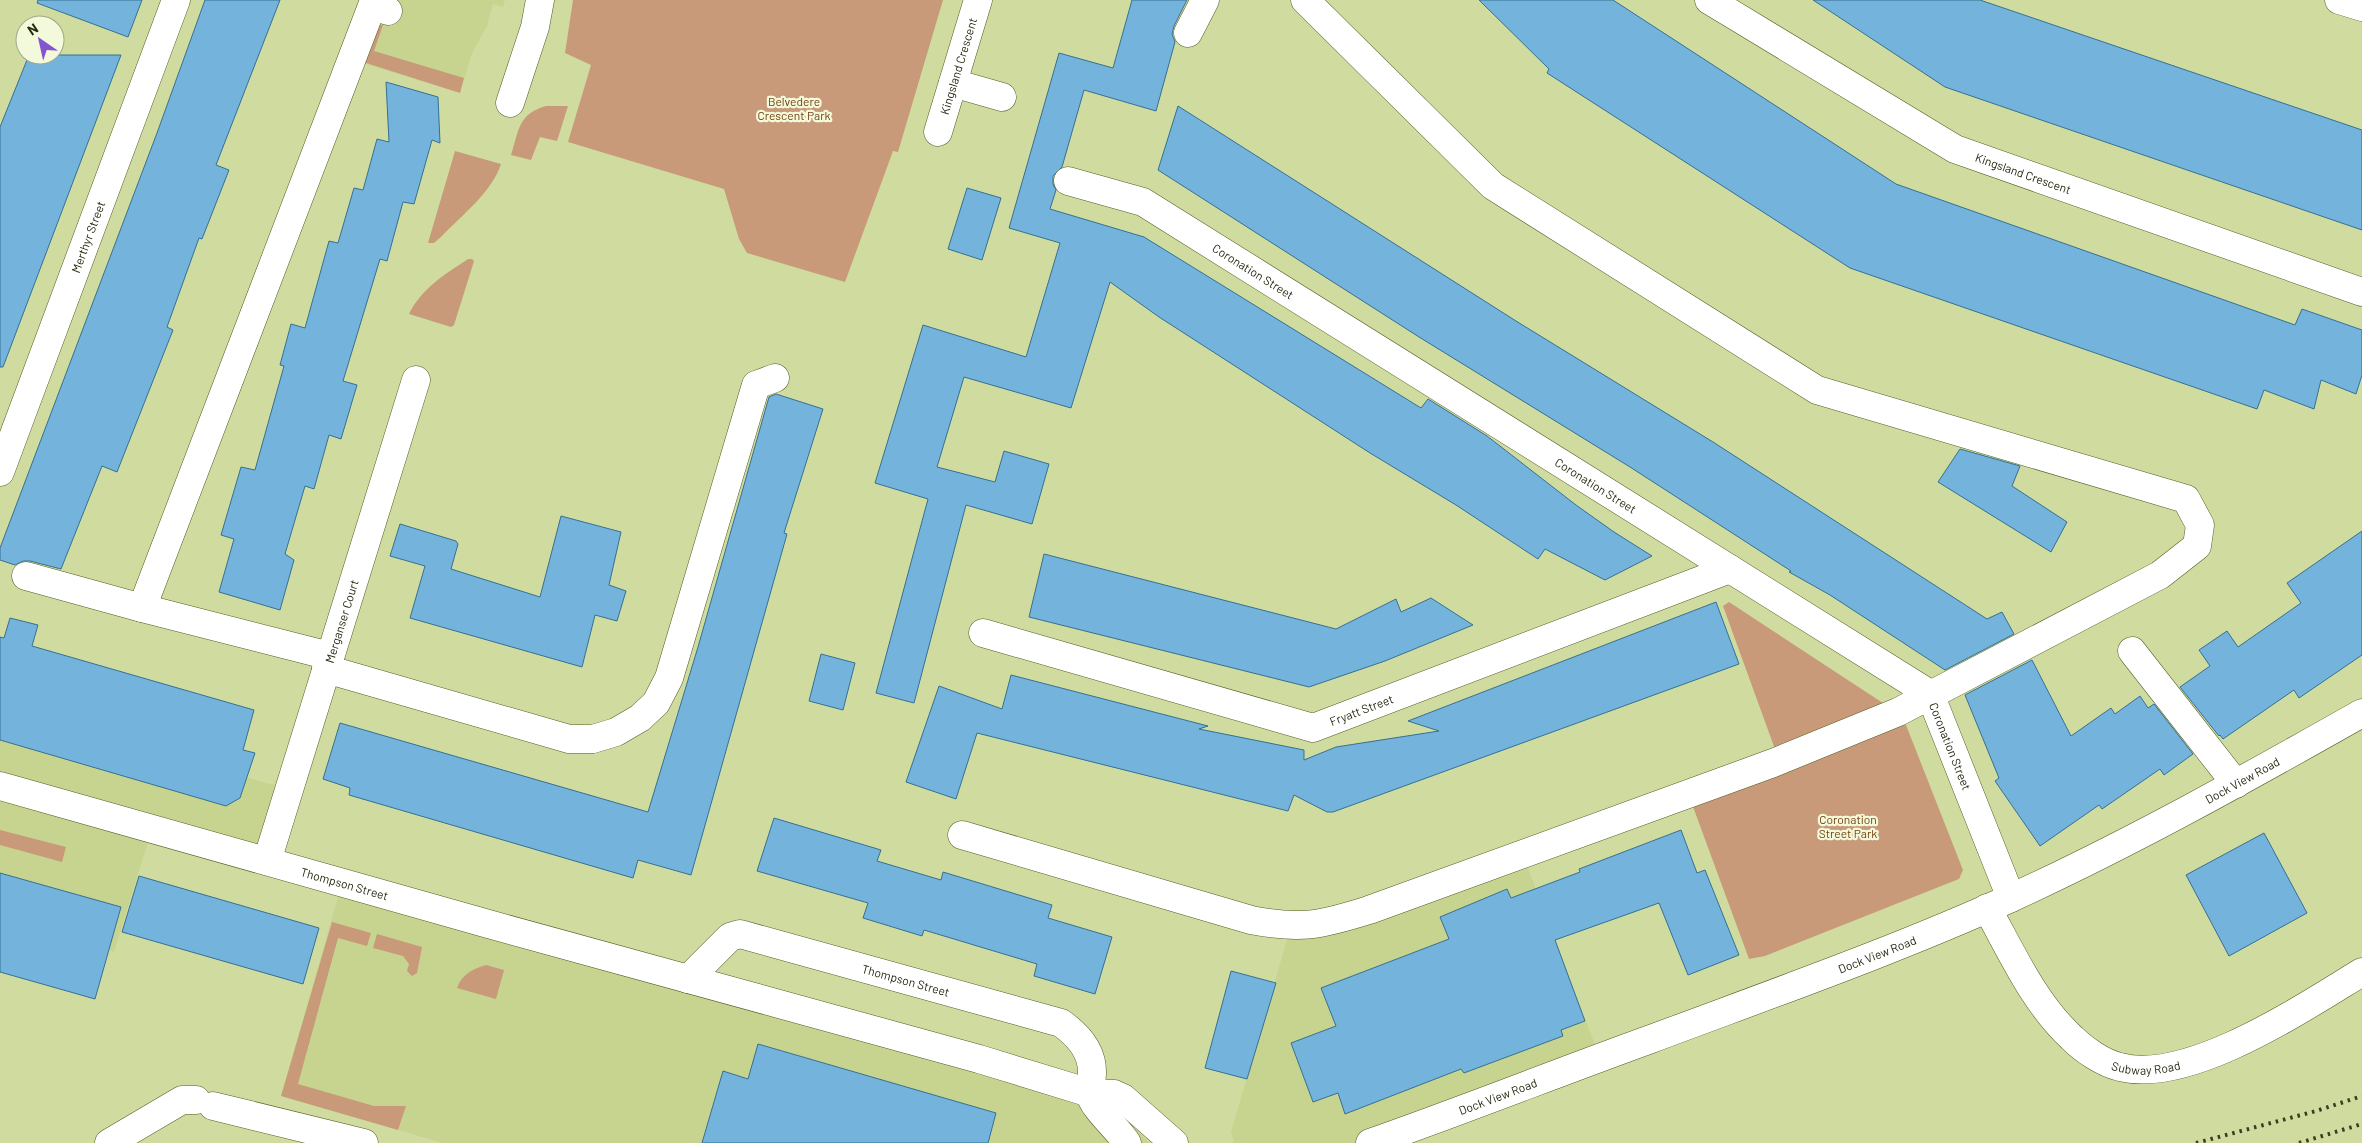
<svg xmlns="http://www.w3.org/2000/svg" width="2362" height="1143" font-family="Barlow,sans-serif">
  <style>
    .built { fill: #c7d48f }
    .green { fill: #c89a79 }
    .building { fill: #73b3dc; stroke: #367092 }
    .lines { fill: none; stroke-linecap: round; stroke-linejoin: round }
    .minor-casing { stroke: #535c23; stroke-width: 29 }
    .minor { stroke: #fff; stroke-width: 28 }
    .rail { stroke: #393e22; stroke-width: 4; stroke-dasharray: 2.5 5; stroke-linecap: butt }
    .labels { text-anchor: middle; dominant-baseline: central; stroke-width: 4.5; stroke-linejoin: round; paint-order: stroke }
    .street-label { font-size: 12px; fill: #252911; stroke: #f3fadb }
    .park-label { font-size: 12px; fill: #764010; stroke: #f3fadb }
  </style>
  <rect width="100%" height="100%" fill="#d0dc9f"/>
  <path class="built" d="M365 0H505L503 7 493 4 487 26 472 53 460 93 346 58Z
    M0 711 289 789 267 861 152 829 114 952 0 918Z
    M1526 863 1600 1058 1370 1143H1234L1231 1132 1288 936Z
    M342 883 1122 1114 1149 1143H443L281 1096Z"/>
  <path class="green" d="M573 0H943L898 152 893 151 845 282 747 253 739 239 724 189 568 142 591 65 565 53Z
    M377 25H383L374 51 464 78 460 93 360 61Z
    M546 106H568L557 141 540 137 531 160 511 155C519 130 518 114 546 106Z
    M455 151 501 164C492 192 462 215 442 236L434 243H428Z
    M468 259H472L474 261 454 325 451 327 409 314C422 288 444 275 468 259Z
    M1729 602 1889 707 1904 720 1963 870 1959 879 1765 956 1749 959 1692 804 1776 752 1723 606Z
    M0 830 66 847 62 862 0 845Z
    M332 922 371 933 367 946 338 938 298 1084 374 1106H406L398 1130 281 1096Z
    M377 934 422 947 417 973 412 976 407 971 409 964 403 956 373 948Z
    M486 965 504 970 496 999 457 988C462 974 473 969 486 965Z"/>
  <path class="building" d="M38 0H142L128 37 37 3Z
    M205 0H280L216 165 229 170 202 239 199 238 167 327 173 330 117 472 102 466 61 569 30 561H23L15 565 0 560V548L157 133Z
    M1132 0H1187L1174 26 1172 34 1175 42 1156 111 1084 90 1062 167 1053 176V184L1056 190 1050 209 1144 237 1421 408 1428 399 1487 436 1576 505 1614 532 1652 556 1605 580 1545 549 1538 559 1456 505 1370 453 1159 317 1110 282 1071 408 964 377 937 467 995 482 1004 451 1049 464 1032 524 966 505 914 703 876 693 928 499 875 483 923 325 1026 357 1060 243 1009 228 1059 53 1113 68Z
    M1479 0H1613L1896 184 2295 325 2302 309 2362 330V375L2356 394 2321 380 2314 409 2264 390 2257 409 1850 268 1547 73 1549 69Z
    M1813 0H1980L2362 130V230L1945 87Z
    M29 55H121L3 367H0V127Z
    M386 82 438 97 440 143 432 140 414 204 403 202 387 261 380 259 343 381 357 385 341 439 329 435 314 489 305 486 285 554 294 560 280 610 219 592 234 539 221 535 241 467 255 470 284 366 280 365 291 324 305 328 329 241 338 243 354 188 363 190 377 139 389 142Z
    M1178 106 1516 321 1713 442 1987 619 2002 612 2014 634 1945 670 1830 595 1789 572 1791 571 1630 467 1419 337 1158 170Z
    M967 188 1001 198 982 260 948 249Z
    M776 394 823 409 784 533 787 534 691 875 638 860 633 878 349 795 350 788 323 779 340 723 648 812 698 647 769 397Z
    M1960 449 2020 466 2012 486 2067 522 2051 552 1938 482Z
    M561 516 621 532 609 585 626 591 617 621 595 615 582 667 410 618 425 566 390 556 400 524 456 541 458 544 451 569 540 597Z
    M2362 531V655L2299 698 2294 690 2223 739 2220 735 2219 736 2180 687 2210 666 2199 650 2227 631 2238 647 2301 603 2287 583Z
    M1044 554 1336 629 1396 599 1401 612 1431 598 1473 625 1385 661 1309 687 1029 617Z
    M1716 602 1739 664 1333 812H1327L1294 795 1288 811 977 733 956 799 906 782 939 686 1002 709 1011 675 1208 726 1199 729 1304 750V760L1336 747 1439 731 1408 721Z
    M10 618 38 625 32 646 254 710 243 750 255 753 240 798 226 806 0 740V637L4 638Z
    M821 654 855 663 843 710 809 701Z
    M2032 660 2071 736 2111 708 2115 714 2140 696 2148 708 2154 704 2193 754 2164 775 2160 769 2102 809 2099 805 2040 846 1995 781 1999 778 1965 695Z
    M774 818 881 850 877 861 941 880 943 872 1052 905 1048 918 1112 937 1095 994 1034 976 1037 964 924 930 922 936 863 918 868 903 757 871Z
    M1681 830 1697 873 1705 870 1739 955 1688 975 1659 903 1555 940 1585 1021 1561 1030 1563 1036 1464 1073 1461 1069 1345 1114 1338 1093 1313 1102 1291 1043 1336 1026 1321 988 1449 939 1440 917 1507 889 1511 898 1580 872 1579 869Z
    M2264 833 2307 913 2229 956 2186 875Z
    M0 873 121 907 95 999 0 972Z
    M139 876 319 928 303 984 122 932Z
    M1231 971 1276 983 1247 1079 1205 1068Z
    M758 1044 996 1113 988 1143H702L723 1071 748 1079Z"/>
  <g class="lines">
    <defs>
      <g id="minor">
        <path id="s1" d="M1709 0 1955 149 2362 292"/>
        <path d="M2339 0 2362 7"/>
        <path d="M1188 33 1205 0"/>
        <path d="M953 83 1002 97"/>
        <path d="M510 103 535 27 540 0"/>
        <path id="s2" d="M938 132 978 0"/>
        <path id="s3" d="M1068 181 1143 202 1930 694 2011 898"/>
        <path id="s4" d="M0 472 176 0"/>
        <path d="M26 576 142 608 330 656"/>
        <path d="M142 608 372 6 388 11"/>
        <path id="s5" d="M983 633 1313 728 1730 569"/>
        <path d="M2132 651 2236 784"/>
        <path d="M326 669 569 739H593L616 732 640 718 656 703 669 678 756 385 775 378"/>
        <path id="s6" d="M0 786 492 925 979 1059 1090 1093 1114 1094 1123 1098 1174 1143"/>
        <path d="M962 835 1251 920C1301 930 1321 925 1369 910L1773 763 1898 712 2160 575 2197 546 2200 525 2186 499 1817 390 1493 186 1305 0"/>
        <path id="s7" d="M267 861 416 380"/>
        <path id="s8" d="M1987 908C2012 953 2034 1003 2072 1038 2084 1050 2103 1063 2120 1067 2189 1085 2304 1007 2362 972"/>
        <path id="s9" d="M688 979 730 937 740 934 1061 1023C1078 1035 1093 1052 1092 1074 1092 1080 1088 1088 1090 1094 1093 1108 1118 1129 1127 1143"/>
        <path d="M213 1106 364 1143"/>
        <path d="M109 1143 182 1100H196"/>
        <path id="s10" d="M1370 1143C1464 1110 1557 1073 1651 1039 1771 994 1894 951 2011 898 2131 843 2247 778 2362 713"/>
      </g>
    </defs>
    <use href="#minor" class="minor-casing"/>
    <use href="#minor" class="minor"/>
    <path class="rail" d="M2196 1143 2316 1111 2362 1096
      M2299 1143 2362 1124"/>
  </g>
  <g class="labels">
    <g class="street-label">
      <text stroke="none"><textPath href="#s2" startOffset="69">Kingsland Crescent</textPath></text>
      <text stroke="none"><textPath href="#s1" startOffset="360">Kingsland Crescent</textPath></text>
      <text stroke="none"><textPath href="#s4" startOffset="251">Merthyr Street</textPath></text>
      <text stroke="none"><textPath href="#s3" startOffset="208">Coronation Street</textPath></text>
      <text stroke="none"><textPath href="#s3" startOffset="612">Coronation Street</textPath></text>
      <text stroke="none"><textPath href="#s7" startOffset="251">Merganser Court</textPath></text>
      <text stroke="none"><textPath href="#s5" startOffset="395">Fryatt Street</textPath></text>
      <text stroke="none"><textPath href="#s3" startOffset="1062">Coronation Street</textPath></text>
      <text stroke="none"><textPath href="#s10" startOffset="946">Dock View Road</textPath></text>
      <text stroke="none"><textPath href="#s6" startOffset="358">Thompson Street</textPath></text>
      <text stroke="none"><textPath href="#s10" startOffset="541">Dock View Road</textPath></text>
      <text stroke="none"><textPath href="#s9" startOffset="242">Thompson Street</textPath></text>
      <text stroke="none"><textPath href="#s8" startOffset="239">Subway Road</textPath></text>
      <text stroke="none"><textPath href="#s10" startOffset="136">Dock View Road</textPath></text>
    </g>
    <g class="park-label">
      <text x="794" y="101">Belvedere<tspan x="794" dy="14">Crescent Park</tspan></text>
      <text x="1848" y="819">Coronation<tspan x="1848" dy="14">Street Park</tspan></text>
    </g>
  </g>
  <g transform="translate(40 40) rotate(326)"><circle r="24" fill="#f3fadb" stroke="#a1a68a"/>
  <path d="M0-4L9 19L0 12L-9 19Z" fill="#8356cf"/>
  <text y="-8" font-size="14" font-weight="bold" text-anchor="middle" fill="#252911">N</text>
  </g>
</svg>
